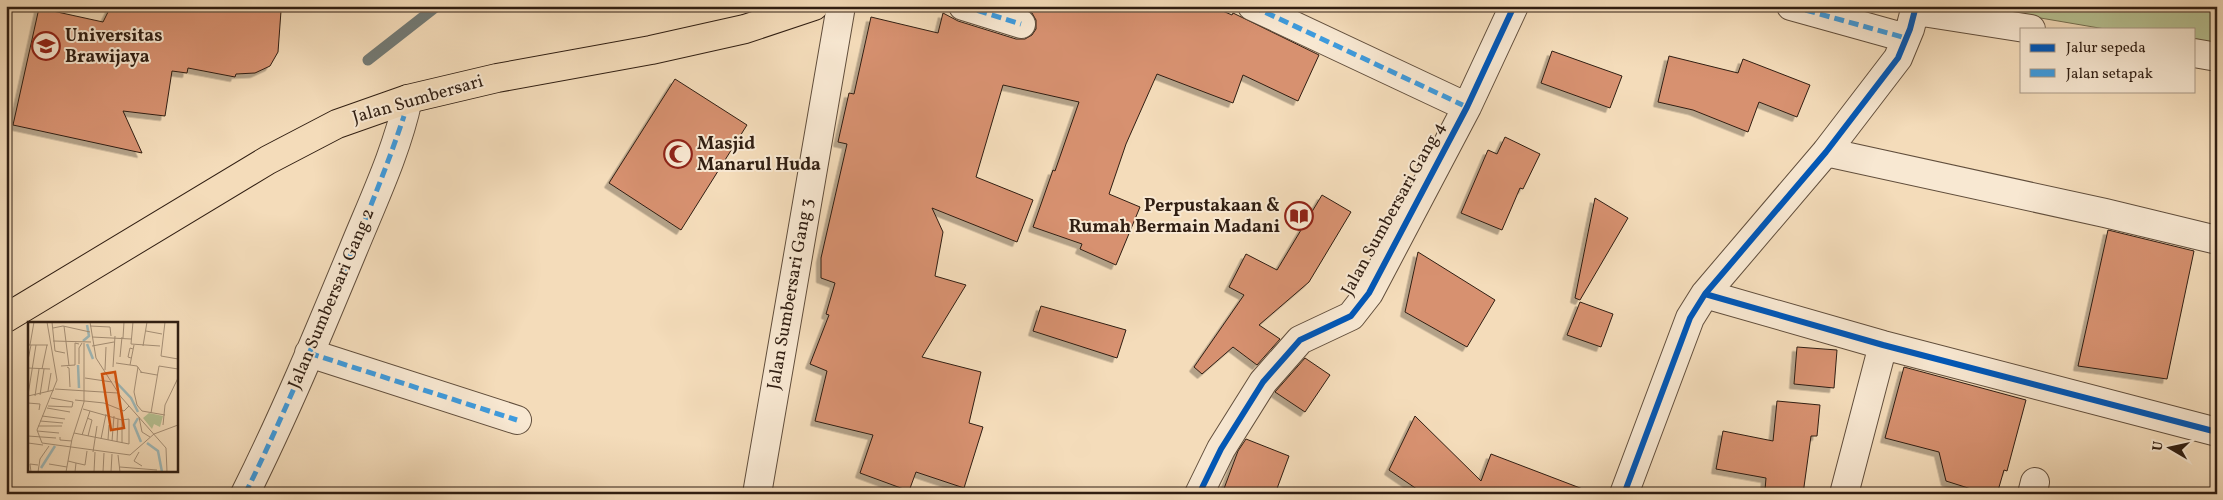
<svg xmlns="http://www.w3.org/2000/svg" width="2223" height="500" font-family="Vollkorn,serif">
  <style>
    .green { fill: #b7c293; stroke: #747052 }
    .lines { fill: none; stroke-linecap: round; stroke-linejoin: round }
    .stream { stroke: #737b76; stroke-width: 11 }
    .building { fill: #d79170; stroke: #301e12; filter: url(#shadow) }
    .street-casing { stroke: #614e3c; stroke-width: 30 }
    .primary-casing { stroke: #301e12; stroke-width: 30 }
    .street { stroke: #f8e8d2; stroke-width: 28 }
    .primary { stroke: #f4dcba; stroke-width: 28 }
    .quiet { stroke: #3e9bde; stroke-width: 5; stroke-dasharray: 10 5; stroke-linecap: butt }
    .cycleway-casing { stroke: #f8e8d2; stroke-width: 9 }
    .cycleway { stroke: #0057b8; stroke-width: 6 }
    .labels { text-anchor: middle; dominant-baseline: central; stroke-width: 4; stroke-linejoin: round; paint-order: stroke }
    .poi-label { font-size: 18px; font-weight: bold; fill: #301e12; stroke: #f8e8d2; text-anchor: start }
    .street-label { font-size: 18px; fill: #301e12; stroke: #f8e8d2 }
    .inset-river { fill: none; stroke: #9fb9b9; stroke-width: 2.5 }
    .inset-road { fill: none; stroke: #a69077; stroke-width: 1 }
    .view { fill: #d6530d; fill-opacity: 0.15; stroke: #d6530d; stroke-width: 2.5 }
    .inset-edge { fill: none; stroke: #301e12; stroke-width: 2.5 }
  </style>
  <defs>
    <filter id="shadow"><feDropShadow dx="-4.5" dy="4.5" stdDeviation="0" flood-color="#0004"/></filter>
  </defs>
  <rect width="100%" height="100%" fill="#f4dcba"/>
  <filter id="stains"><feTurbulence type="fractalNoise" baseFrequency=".004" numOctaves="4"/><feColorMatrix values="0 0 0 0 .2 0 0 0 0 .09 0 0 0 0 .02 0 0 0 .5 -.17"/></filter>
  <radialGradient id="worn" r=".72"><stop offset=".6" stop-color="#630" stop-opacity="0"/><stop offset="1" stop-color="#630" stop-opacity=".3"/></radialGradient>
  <path class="green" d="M1970 6H2217V47L2194 44V29H2105Z"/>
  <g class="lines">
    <path class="stream" d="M368 60 437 6"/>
  </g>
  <path class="building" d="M111 6H255L281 11 278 52 270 66 255 73 236 74 235 77 188 68 187 73 172 71 165 116 123 111 142 153 13 125 39 8 103 22Z
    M1017 6H1211L1232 15 1233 13 1319 55 1298 101 1243 75 1233 103 1157 74 1126 144 1109 194 1140 207 1116 265 1080 249 1082 244 1033 227 1053 170 1055 171 1079 102 1003 85 976 177 1033 200 1017 242 932 208 943 232 935 276 966 285 922 357 981 372 969 423 983 427 964 488 916 472 909 491 860 473 873 435 815 421 827 371 810 364 829 315 826 314 835 283 821 278V258L847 144 838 142 849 93 854 94 871 17 938 33 943 13 958 21 1016 39H1025L1032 35 1036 29V20L1032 13Z
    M1552 51 1622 76 1610 108 1541 83Z
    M1669 56 1738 73 1743 59 1810 85 1797 117 1759 102 1748 132 1693 110 1658 102Z
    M675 79 747 125 681 230 609 183Z
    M1505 137 1540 154 1523 189 1520 188 1502 230 1461 213 1488 150 1497 154Z
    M1322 195 1351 212 1309 282 1259 325 1280 339 1257 365 1233 347 1202 374 1194 367 1244 295 1229 287 1246 254 1277 270Z
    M1595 198 1628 218 1580 300 1575 298Z
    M2108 230 2194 251 2167 379 2078 366Z
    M1418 252 1495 300 1467 347 1405 312Z
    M1580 302 1613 314 1601 347 1567 335Z
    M1041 306 1126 330 1117 358 1033 331Z
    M1797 347 1837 350 1834 388 1794 384Z
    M1305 358 1330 375 1305 412 1275 392Z
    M1904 367 2026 400 2007 471 2004 470 1997 494H1987L1946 481 1939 452 1885 438Z
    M1777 401 1820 405 1817 436H1811L1803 494 1765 490 1766 478 1716 469 1723 431 1773 441Z
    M1415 416 1481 481 1491 454 1588 491 1587 494H1424L1389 470Z
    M1246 439 1289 456 1275 494H1222L1238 451Z"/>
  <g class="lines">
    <defs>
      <path id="street" d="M963 6 1021 24
        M1252 6 1467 107
        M1791 6 1906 38
        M1916 11 2031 29
        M2194 53 2217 57
        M1826 152 2105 213 2217 240
        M1705 294 1883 345 2217 432
        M309 353 517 420
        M245 494C285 414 319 332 353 250 373 201 397 151 408 99
        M757 494 841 6
        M1199 494 1221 449 1263 382 1300 340 1351 316 1369 293 1467 107 1514 6
        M1624 494 1690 318 1705 294 1826 152 1898 58 1910 29 1916 6
        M1844 494 1883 345
        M2032 494 2035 482"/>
      <path id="primary" d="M6 318 268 160 337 124 408 99 497 78 651 50 745 29 814 6"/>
    </defs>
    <use href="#street" class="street-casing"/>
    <use href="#primary" class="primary-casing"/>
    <use href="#street" class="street"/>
    <use href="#primary" class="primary"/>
    <path class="quiet" d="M963 6 1021 24
      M1252 6 1467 107
      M1791 6 1906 38
      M309 353 517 420
      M245 494C277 430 304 365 332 300 357 239 383 179 404 116"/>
    <defs>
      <path id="cycleway" d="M1705 294 1883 345 2217 432
        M1199 494 1221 449 1263 382 1300 340 1351 316 1369 293 1467 107 1514 6
        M1624 494 1690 318 1705 294 1826 152 1898 58 1910 29 1916 6"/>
    </defs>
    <use href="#cycleway" class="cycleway-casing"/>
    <use href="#cycleway" class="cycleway"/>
  </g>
  <defs>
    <symbol id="university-ring" viewBox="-11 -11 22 22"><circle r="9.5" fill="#f8e8d2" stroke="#8f2418" stroke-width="1.5"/><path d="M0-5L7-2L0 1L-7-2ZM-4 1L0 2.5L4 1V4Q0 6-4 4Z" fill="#8f2418"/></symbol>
    <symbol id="mosque-ring" viewBox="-11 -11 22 22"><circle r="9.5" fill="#f8e8d2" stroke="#8f2418" stroke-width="1.5"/><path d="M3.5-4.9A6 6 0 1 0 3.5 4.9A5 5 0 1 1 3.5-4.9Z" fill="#8f2418"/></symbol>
    <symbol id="library-ring" viewBox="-11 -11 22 22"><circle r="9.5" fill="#f8e8d2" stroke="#8f2418" stroke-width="1.5"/><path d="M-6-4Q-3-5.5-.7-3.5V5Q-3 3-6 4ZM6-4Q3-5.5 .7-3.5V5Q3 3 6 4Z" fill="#8f2418"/></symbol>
  </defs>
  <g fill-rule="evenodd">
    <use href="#university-ring" x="30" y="30" width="32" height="32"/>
    <use href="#mosque-ring" x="662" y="138" width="32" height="32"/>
    <use href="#library-ring" x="1283" y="200" width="32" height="32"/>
  </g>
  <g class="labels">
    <g class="poi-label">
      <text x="65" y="36">Universitas<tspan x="65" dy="21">Brawijaya</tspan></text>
      <text x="697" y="144">Masjid<tspan x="697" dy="21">Manarul Huda</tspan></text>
      <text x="1280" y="206" text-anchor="end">Perpustakaan &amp;<tspan x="1280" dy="21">Rumah Bermain Madani</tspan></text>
    </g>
    <g class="street-label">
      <text transform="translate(418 100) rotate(-16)">Jalan Sumbersari</text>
      <text transform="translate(1394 209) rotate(-61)">Jalan Sumbersari Gang 4</text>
      <text transform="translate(791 294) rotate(-80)">Jalan Sumbersari Gang 3</text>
      <text transform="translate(332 299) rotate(-67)">Jalan Sumbersari Gang 2</text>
    </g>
  </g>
  <g transform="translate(28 322)">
    <rect width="150" height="150" fill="#f4dcba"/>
    <path d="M121 91 135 94 132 105 126 102 124 107 115 96Z" fill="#b7c293"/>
    <path class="inset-river" d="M55 19 61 14 59 3M59 22 65 37M50 43 51 66M87 59 103 76 110 90M110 96 106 103 113 120M119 121 130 129 134 150M13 146 27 124"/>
    <path class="inset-road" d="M19 0 29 58 9 108 14 121 102 133 126 112 150 103M24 0 27 29 37 31M62 0 68 36 93 75 138 126 139 150M105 0 103 22 132 24M137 0 133 34 150 37M36 4 41 44M62 4 82 5 83 14M25 6 35 4 62 10M118 9 134 12M64 15 103 17M95 16 96 0M25 19 63 20M0 23H20M2 23 6 0M64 24 86 20M115 24 119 0M92 35 94 15M103 36 100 35 102 26 105 27M0 38 3 23M88 41 109 44 114 51M51 42V26L54 21M102 43 106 23M33 44 47 43V21L51 22M39 45 41 46 42 65M85 45 87 14M110 45 106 70 109 83 114 89 137 93M0 46 22 47M14 47 19 23M77 48 78 25M112 50 129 53M57 56 84 60M27 67 90 71M20 69 23 51M0 73 8 23M12 73 16 47M0 74 26 68M7 74 11 47M23 76 45 80 44 85M47 78 76 81 96 89 101 84M0 81 12 82 11 88M20 84 44 85M19 86 42 90M123 91 131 44 150 47M14 94 37 97M111 95 114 110 122 115M59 96 64 98 60 114M12 99 35 101M135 103 137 83 150 56M10 104H34M9 109 31 111M46 111 101 122V97L94 98 55 87M54 113 62 89M0 114 28 116M32 115V118L44 119M73 117 78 92M80 118 81 103M84 119 86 94M89 120 90 97M0 121 15 123M94 121V98M65 130 69 104M111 130 106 139 114 144M90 133 92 150M40 139 48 141 47 150M48 141 57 143 59 129M21 142 39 145M92 145 129 148M3 150 2 142 10 143M10 150 12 137 21 124M38 150 44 117 56 80V21M66 150 67 130M75 150 76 131M83 150 84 132"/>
    <path class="view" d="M87 50 96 106 83 108 74 52Z"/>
    <rect width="150" height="150" class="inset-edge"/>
  </g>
  <rect width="2223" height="500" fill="none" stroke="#f4dcba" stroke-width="25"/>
  <rect x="8" y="8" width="2208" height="485" fill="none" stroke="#301e12" stroke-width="2.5"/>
  <rect x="12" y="12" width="2198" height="475" fill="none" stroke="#301e12"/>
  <rect x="2020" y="28" width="175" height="65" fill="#f8e8d2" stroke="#a89785"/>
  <rect x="2030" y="44" width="25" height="8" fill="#0057b8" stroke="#a89785"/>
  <text x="2066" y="52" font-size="15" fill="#301e12">Jalur sepeda</text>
  <rect x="2030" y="69" width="25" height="8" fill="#3e9bde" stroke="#a89785"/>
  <text x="2066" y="78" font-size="15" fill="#301e12">Jalan setapak</text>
  <g transform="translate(2170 448) rotate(279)" stroke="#f8e8d2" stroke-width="4" paint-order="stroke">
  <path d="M0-4L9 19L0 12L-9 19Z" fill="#301e12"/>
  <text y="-8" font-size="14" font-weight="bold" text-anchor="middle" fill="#301e12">U</text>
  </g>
  <rect width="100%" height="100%" filter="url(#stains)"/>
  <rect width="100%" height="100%" fill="url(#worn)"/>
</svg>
